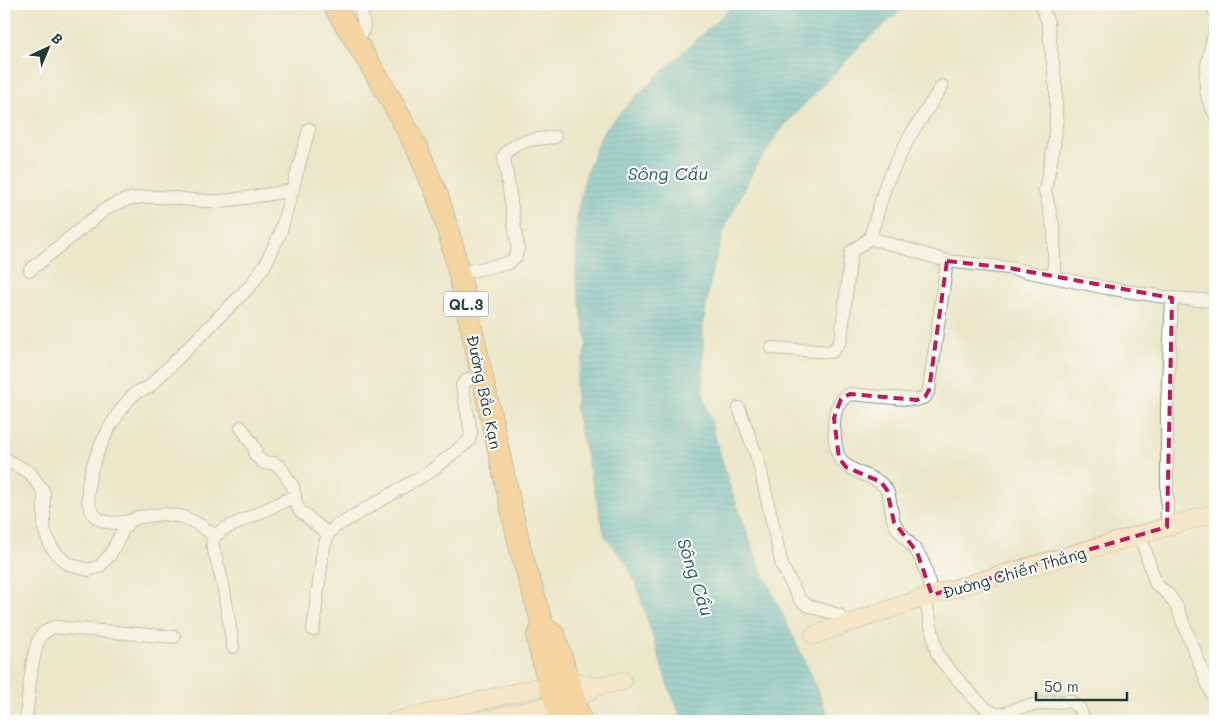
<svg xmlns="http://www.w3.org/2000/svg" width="1219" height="725" font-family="Mali,sans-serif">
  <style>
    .water { fill: url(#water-rules); stroke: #35797e }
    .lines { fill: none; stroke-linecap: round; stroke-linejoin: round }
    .minor-casing { stroke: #86927f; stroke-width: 14 }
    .secondary-casing { stroke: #86927f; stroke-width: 19 }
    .trunk-casing { stroke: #86927f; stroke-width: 23 }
    .minor { stroke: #fff; stroke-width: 12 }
    .secondary { stroke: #fee4c6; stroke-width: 18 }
    .trunk { stroke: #fdbc70; stroke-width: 21 }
    .marked { fill: none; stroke: #c2185b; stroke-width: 4; stroke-dasharray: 10 6; stroke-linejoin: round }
    .labels { text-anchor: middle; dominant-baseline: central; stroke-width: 4; stroke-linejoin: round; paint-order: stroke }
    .shield { fill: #fff; stroke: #627771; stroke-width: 1 }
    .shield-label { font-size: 15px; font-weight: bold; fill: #1f3d34 }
    .street-label { font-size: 16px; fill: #1f3d34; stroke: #fff }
    .water-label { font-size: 18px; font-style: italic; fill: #2c6160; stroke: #fff }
  </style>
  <defs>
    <pattern id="water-rules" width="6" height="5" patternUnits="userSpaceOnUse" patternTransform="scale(1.25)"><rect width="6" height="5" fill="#4bb5c8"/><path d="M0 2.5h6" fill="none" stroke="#3e94a3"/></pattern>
  </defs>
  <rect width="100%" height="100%" fill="#fff"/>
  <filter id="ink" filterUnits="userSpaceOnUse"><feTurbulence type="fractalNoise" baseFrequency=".02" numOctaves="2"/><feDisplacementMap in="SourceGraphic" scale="10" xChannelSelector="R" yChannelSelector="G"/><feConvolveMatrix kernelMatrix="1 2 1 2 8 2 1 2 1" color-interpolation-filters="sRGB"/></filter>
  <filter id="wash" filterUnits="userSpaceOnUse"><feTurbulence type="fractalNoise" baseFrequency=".0096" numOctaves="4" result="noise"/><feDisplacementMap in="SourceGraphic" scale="20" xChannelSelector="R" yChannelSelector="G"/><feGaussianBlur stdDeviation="1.12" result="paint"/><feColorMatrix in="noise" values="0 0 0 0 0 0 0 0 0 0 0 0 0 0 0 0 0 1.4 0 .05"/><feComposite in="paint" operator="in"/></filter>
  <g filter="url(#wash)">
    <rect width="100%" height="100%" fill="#ece7ca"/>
    <path class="water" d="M735 4H908L862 44 782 128 754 169 725 228 712 271 703 324V394L729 484 759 565 811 674 830 721H683L668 686 635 580 624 560 605 536 576 412V383L587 344 576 279 577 214 586 174 603 131 638 94Z"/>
  </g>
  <g filter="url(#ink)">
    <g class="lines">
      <defs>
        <path id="minor" d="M1041 4 1048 23 1056 89V124L1054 146 1045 190 1054 231V277
          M1212 4 1215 12
          M1215 29C1209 59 1197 87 1215 114
          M355 41C369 29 363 20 359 4
          M870 238 886 184 908 139 942 86
          M30 270 103 211C137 185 181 203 220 201 244 199 269 194 293 190
          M459 273 509 263 516 256 518 248 504 156C515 139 537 139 555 137
          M772 348 832 352 841 340 851 252 870 238 947 261 1009 268 1107 288 1172 298 1215 301
          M739 408 759 463 782 566 800 600 809 606 839 615 845 625
          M241 427 255 448V455L264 463H274L281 468 293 487 296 504 300 511 328 534
          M4 458 30 473 44 492V529L51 547 66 563 88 570 100 566 110 555 124 528 130 521 139 517 164 514 183 517 198 524 215 536
          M130 521C122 522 114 524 106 522 60 509 113 409 137 392 140 390 144 389 148 388L251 285 265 265 280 234 309 129
          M1167 527V405L1172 298
          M1140 535 1156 584 1168 594 1177 607 1215 702
          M932 595C928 581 926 564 917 552 910 542 899 534 894 522 890 512 892 498 886 489 882 483 878 481 871 478 838 463 836 462 834 425 834 410 838 401 850 394L917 400 925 397 929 390 947 261
          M925 598 937 653 941 660C951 671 984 713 997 714 1006 715 1015 709 1023 707 1039 703 1054 702 1070 701L1079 708 1085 721
          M313 630 323 550 328 534 335 527 429 472 469 441 471 432 462 385 467 380 481 374
          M233 647 223 584 212 543 215 536 222 530 295 496
          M26 721C28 702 31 650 41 636 45 631 49 629 54 627L174 637"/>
        <path id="secondary" d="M814 635 932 595 1215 513
          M395 721 568 680 595 687
          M480 721 575 700 595 687 623 681"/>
        <path id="trunk" d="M333 4 386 91 418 150 438 197 452 244 465 299 521 552 543 626 555 636 581 721
          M543 626 537 638 549 685 562 721"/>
      </defs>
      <use href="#minor" class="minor-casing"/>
      <use href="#secondary" class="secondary-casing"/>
      <use href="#trunk" class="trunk-casing"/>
      <use href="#minor" class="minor"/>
      <use href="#secondary" class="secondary"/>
      <use href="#trunk" class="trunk"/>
    </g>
  </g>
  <path d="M0 0H1219V725H0ZM947 261 1009 268 1172 298 1167 527 932 595 917 552 894 522 887 490 881 482 846 467 839 458 834 418 841 399 850 394 917 400 925 397 929 390Z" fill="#ece7ca" fill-opacity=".55" fill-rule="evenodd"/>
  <path class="marked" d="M947 261 1009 268 1172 298 1167 527 932 595 917 552 894 522 887 490 881 482 846 467 839 458 834 418 841 399 850 394 917 400 925 397 929 390Z"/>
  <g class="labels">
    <rect class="shield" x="443.5" y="291.5" width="45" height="25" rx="4"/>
    <g class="shield-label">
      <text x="466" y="304">QL.3</text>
    </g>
    <g class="street-label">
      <text transform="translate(485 392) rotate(78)">Đường Bắc Kạn</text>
      <text transform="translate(1014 572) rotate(-16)">Đường Chiến Thắng</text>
    </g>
    <g class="water-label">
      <text x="668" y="173">Sông Cầu</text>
      <text transform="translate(696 577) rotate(72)">Sông Cầu</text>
    </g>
  </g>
  <rect width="1219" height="725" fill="none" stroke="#fff" stroke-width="20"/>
  <g transform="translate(48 48) rotate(44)" stroke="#ffffff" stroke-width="4" paint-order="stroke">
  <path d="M0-4L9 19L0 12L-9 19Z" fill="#1f3d34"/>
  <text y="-8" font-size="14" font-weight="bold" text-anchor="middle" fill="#1f3d34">B</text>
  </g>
  <path d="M1036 692v8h91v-8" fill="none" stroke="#1f3d34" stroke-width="2.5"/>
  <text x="1044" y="692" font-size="15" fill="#1f3d34" stroke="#ffffff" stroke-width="4" paint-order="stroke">50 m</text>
</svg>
